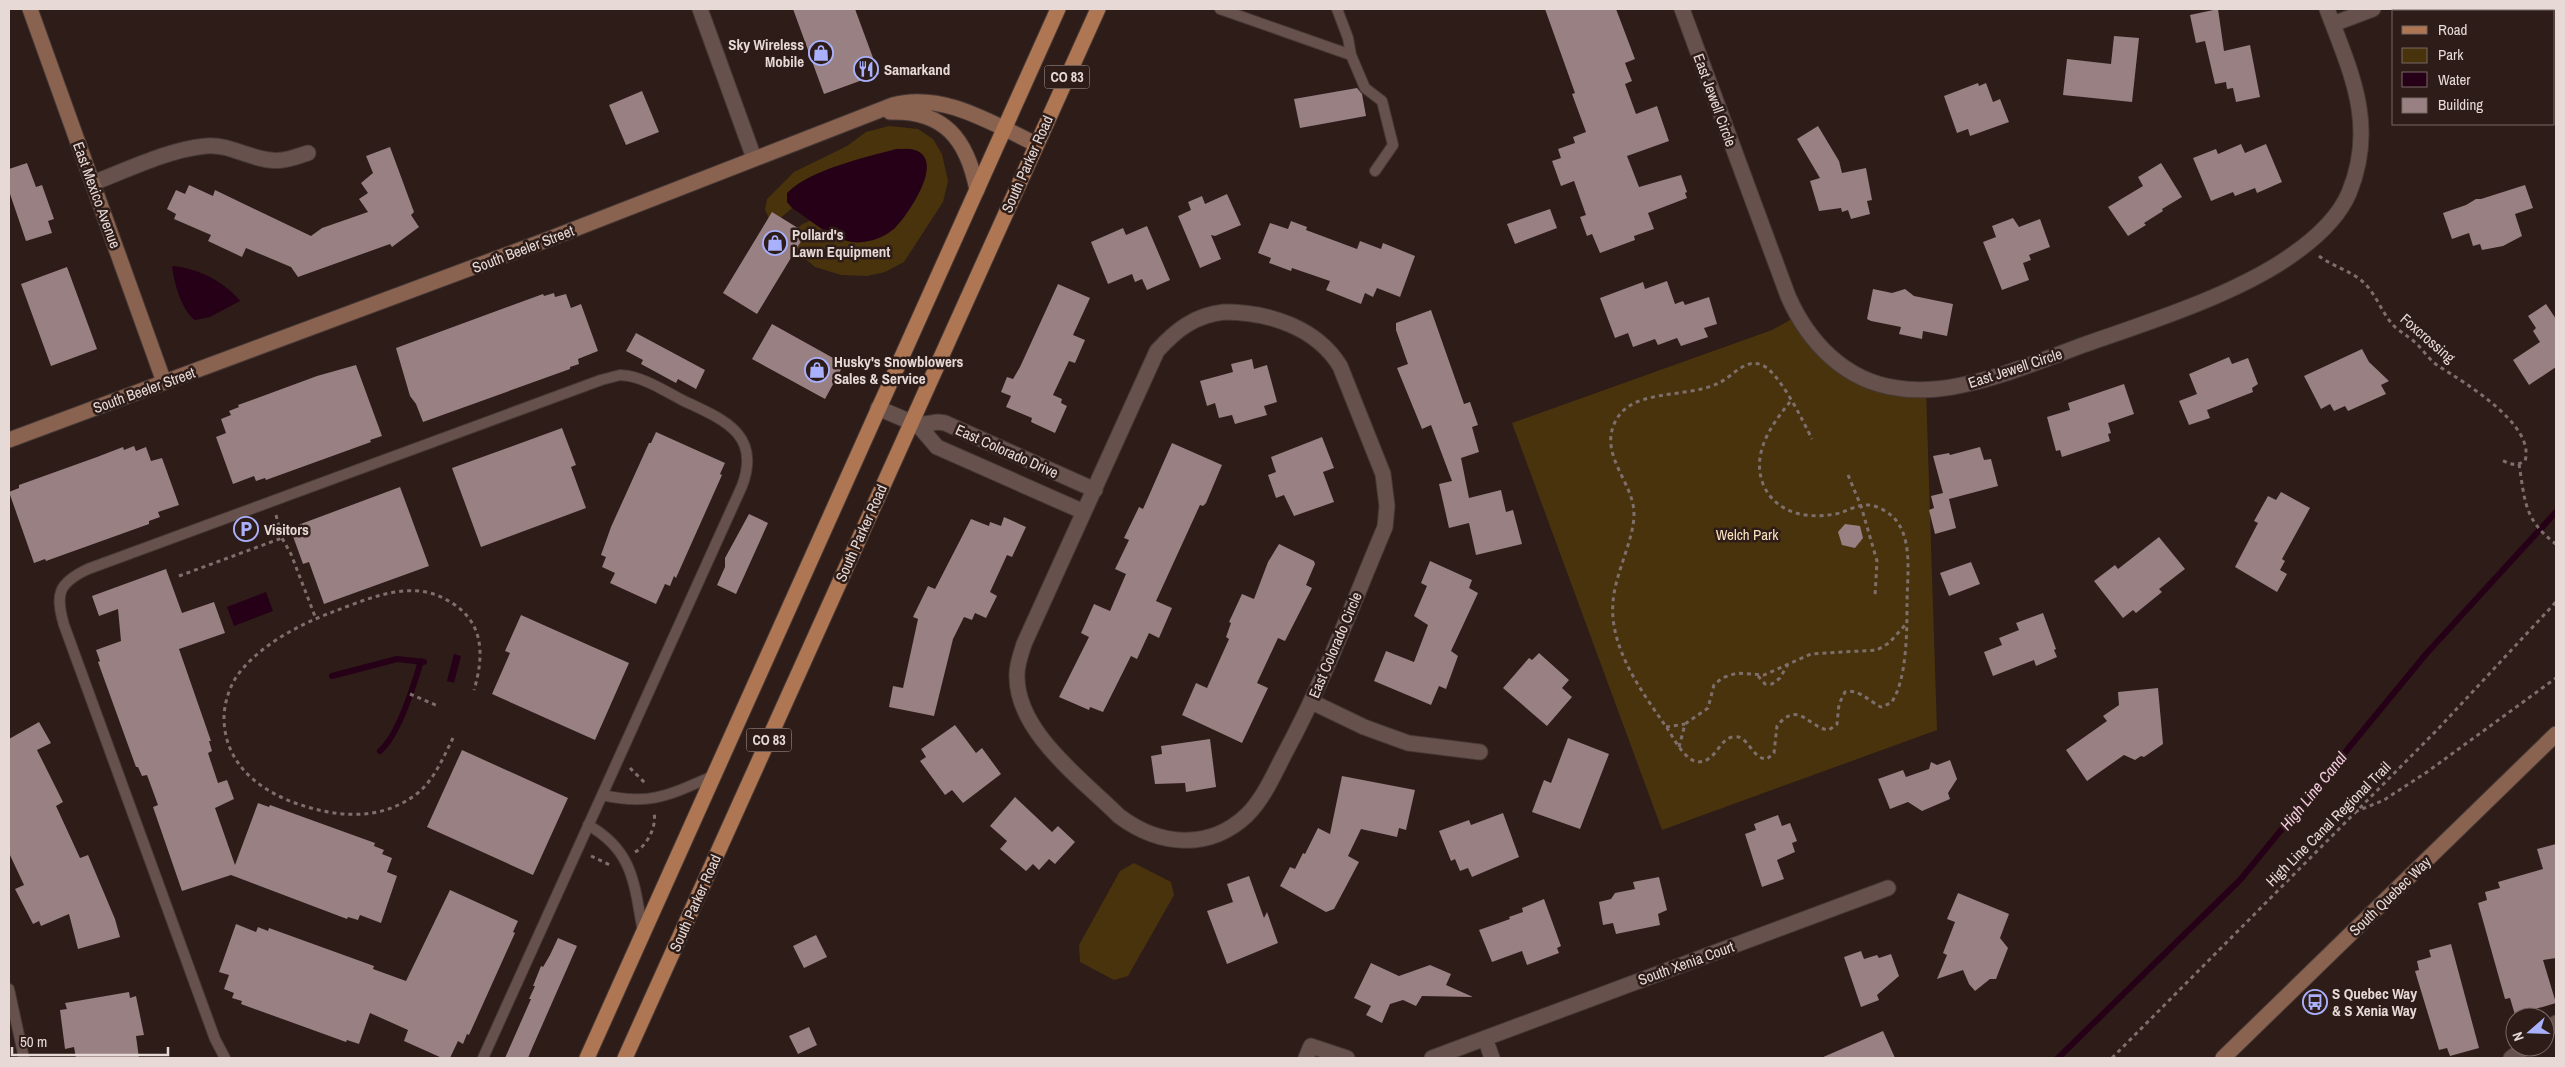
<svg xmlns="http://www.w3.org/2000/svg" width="2565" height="1067" font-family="'Archivo Narrow',sans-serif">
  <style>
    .green { fill: #49330d }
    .water { fill: #260017 }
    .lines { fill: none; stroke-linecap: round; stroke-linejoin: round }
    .stream { stroke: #260017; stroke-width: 6 }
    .building { fill: #988083 }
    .lane-casing { stroke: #473936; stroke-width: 12 }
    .street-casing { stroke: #473936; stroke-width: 17 }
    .secondary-casing { stroke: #473936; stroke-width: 17 }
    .primary-casing { stroke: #473936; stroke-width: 17 }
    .path { stroke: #7f6f6c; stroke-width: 3; stroke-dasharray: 4 4; stroke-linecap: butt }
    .lane { stroke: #66514d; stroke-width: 10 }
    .street { stroke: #66514d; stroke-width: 15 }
    .secondary { stroke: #8a6350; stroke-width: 15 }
    .primary { stroke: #ae7653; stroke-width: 15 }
    .labels { text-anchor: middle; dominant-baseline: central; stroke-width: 5; stroke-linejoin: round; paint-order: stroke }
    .shield { fill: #2d1c18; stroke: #aea09d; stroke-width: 1 }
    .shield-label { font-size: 14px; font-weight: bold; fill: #e6d9d6 }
    .poi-label { font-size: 15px; font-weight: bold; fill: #e6d9d6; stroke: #2d1c18; text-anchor: start }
    .street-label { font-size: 15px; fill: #e6d9d6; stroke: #2d1c18 }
    .park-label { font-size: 15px; fill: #f8e0be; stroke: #2d1c18 }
    .water-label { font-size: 16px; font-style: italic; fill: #f4cce0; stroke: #2d1c18 }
  </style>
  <rect width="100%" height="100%" fill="#2d1c18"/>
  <path class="green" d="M889 126 918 129 933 139 942 154 948 181 943 202 904 262 885 272 867 276 841 275 815 267 792 248C792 231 796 226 812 220L806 196 776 222H771L765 210 767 199 794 172 847 146 866 132Z
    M1797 316 1848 370 1926 390 1937 730 1662 830 1512 423 1772 330Z
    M1134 863 1171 882 1174 895 1128 976 1114 980 1080 962 1079 945 1120 871Z"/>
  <path class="water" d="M896 149C905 149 914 147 922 154 939 170 907 216 895 228 884 238 866 244 852 242 829 238 811 220 792 208L787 202V193C811 169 864 158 896 149Z
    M172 266C197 268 224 281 240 301L210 317 195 320C181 310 174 282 172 266Z
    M266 592 273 611 234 626 227 607Z
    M454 654 461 656 454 683 447 681Z"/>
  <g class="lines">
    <path class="stream" d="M332 676 397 659 424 662
      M380 751C399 735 414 685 421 661
      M2058 1058 2240 880 2426 654 2556 512"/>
  </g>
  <path class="building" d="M793 9H855L879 74 824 94Z
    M1545 9H1616L1635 59 1625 63 1632 81 1625 84 1636 114 1657 106 1669 141 1627 156 1639 187 1681 175 1687 192 1685 193 1687 198 1648 213 1654 229 1634 236 1635 240 1600 253 1592 234 1587 236 1580 217 1586 215 1574 181 1561 186 1552 161 1561 158 1558 149 1575 143 1573 137 1586 132 1572 94 1575 93Z
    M2218 9 2224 51 2250 45 2260 97 2236 102 2233 88 2227 89 2226 82 2215 84 2205 41 2196 43 2190 15Z
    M2114 36 2139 38 2132 102 2063 95 2067 59 2111 64Z
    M1978 83 1979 86 1986 83 1993 102 2000 99 2009 122 1970 136 1968 129 1957 133 1944 96Z
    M1357 88 1362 94 1366 116 1300 128 1294 99Z
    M642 91 659 132 626 145 609 105Z
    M1818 126 1839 161 1842 173 1866 168 1872 200 1867 201 1870 214 1851 219 1848 210 1842 212 1841 208 1819 211 1810 181 1820 178 1797 139Z
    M2241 144 2245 153 2266 144 2282 182 2257 193 2255 188 2235 196 2233 192 2211 201 2193 158 2216 149 2218 154Z
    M390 147 414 212 411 215 419 227 392 247 390 244 298 277 291 267 246 248 242 257 208 241 211 235 174 219 176 214 167 209 176 190 185 194 189 185 213 196 215 190 311 236 322 228 368 212 359 199 368 193 361 183 373 173 366 156Z
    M27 163 36 187 42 185 54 219 48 221 52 233 26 241 9 191V169Z
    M2161 163 2182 197 2162 209 2163 211 2144 223 2146 225 2128 236 2108 207 2143 186 2138 177Z
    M2525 185 2533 208 2515 214 2522 236 2503 246 2482 250 2480 244 2473 246 2469 233 2452 239 2443 213 2466 205 2476 199H2481Z
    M1227 194 1241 225 1215 236 1211 235 1221 259 1200 268 1178 216 1191 210 1188 202 1202 196 1205 204Z
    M1550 209 1557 228 1515 244 1507 224Z
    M772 212 806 233 757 314 723 293Z
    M2013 218 2019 227 2040 219 2050 247 2029 255 2031 260 2023 263 2029 280 2002 290 1983 242 1996 237 1992 226Z
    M1291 221 1307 227 1306 230 1357 249 1360 241 1381 249 1383 243 1415 256 1400 297 1377 288 1373 297 1365 293 1361 304 1326 290 1330 281 1292 268 1291 271 1269 263 1271 258 1258 253 1270 223 1288 229Z
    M1147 226 1170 280 1147 290 1142 279 1135 282 1132 274 1108 284 1091 242 1123 228 1126 235Z
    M67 267 97 349 51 366 21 284Z
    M1667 281 1675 304 1683 301 1685 305 1709 297 1717 324 1704 328 1708 337 1681 346 1677 338 1658 345 1655 339 1633 347 1628 333 1615 338 1600 298 1643 282 1645 289Z
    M1058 284 1090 298 1073 335 1085 340 1075 363 1069 361 1053 395 1062 399 1061 403 1067 406 1055 433 1031 422 1032 418 1006 407 1011 396 1001 392 1007 377 1013 379 1020 367Z
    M1873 289 1892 293 1905 289 1914 296 1953 304 1947 336 1923 331 1922 339 1899 334 1901 327 1871 321 1867 319Z
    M554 293 555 297 566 294 571 308 581 304 598 351 578 359 579 364 570 367V369L423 422 416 404 410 396 396 348 543 294 544 296Z
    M2546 304 2556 319V367L2529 385 2513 360 2540 342 2533 331 2536 328 2528 316Z
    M1431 310 1464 404 1470 402 1478 425 1472 427 1479 452 1461 458 1469 498 1501 490 1506 512 1513 510 1522 544 1476 555 1469 523 1449 528 1439 484 1452 481 1431 425 1422 429 1397 368 1408 364 1396 330V323Z
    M772 324 844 364 825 399 752 359Z
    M636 333 705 370 696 389 678 379 676 383 641 364 643 360 626 351Z
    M2362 349 2369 362 2389 381 2381 385 2386 394 2348 411 2345 406 2334 411 2330 404 2321 409 2304 376Z
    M2229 357 2232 364 2248 358 2258 384 2252 388 2253 392 2207 410 2210 418 2189 425 2179 401 2197 394 2189 374Z
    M1252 359 1254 369 1267 365 1277 402 1264 406 1267 415 1235 424 1232 415 1219 418 1215 403 1207 406 1200 381 1233 372 1231 364Z
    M356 365 382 436 370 440 371 442 266 480 265 478 256 481 254 476 233 484 216 437 226 433 221 419 231 415 229 411 239 407 238 405 317 376Z
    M2124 384 2134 414 2108 423 2111 433 2108 434 2110 441 2062 457 2060 450 2056 451 2047 417 2070 410 2068 403Z
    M562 428 576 465 571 467 586 508 481 547 452 468Z
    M656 432 725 463 720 474 722 475 676 578 674 576 670 586 665 584 656 604 610 583 615 573 602 567 606 557 601 555 611 527 649 443H651Z
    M1322 437 1334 468 1323 472 1334 502 1294 516 1284 495 1276 498 1268 475 1276 472 1271 457Z
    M1172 443 1222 465 1206 503 1203 506 1200 505 1156 601 1172 608 1159 638 1149 633 1137 659 1131 656 1103 712 1090 707 1089 710 1059 697 1089 637 1081 633 1094 604 1110 611 1126 574 1115 569 1129 540 1124 538 1139 507 1143 509Z
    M134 446 136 451 146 447 151 461 162 458 179 505 158 512 160 517 149 521V524L46 561 45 559 34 563 9 492 19 488V485L97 457 123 447 124 450Z
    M1980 447 1984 460 1991 459 1998 486 1949 499 1956 528 1935 534 1929 510 1934 508 1931 496 1943 493 1933 456 1949 453 1950 455Z
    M400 487 429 566 324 604 309 562 303 564 290 528Z
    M2281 492 2310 508 2282 559 2285 561 2280 570 2287 574 2277 592 2235 567 2258 523 2254 521 2268 496 2276 500Z
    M749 514 768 523 736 594 717 585 725 567V558Z
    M1004 517 1026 527 1012 557 1007 555 990 592 997 596 986 618 975 613 972 620 964 617 953 639 934 716 889 707 893 686 903 688 918 619 913 617 928 586 935 589 971 519 989 526 990 522 1001 526Z
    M1845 524 1860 526 1863 538 1855 548 1842 545 1838 532Z
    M2159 537 2185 569 2159 589 2162 592 2136 613 2133 610 2123 618 2094 581 2115 565 2118 569Z
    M1279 544 1314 561 1315 564 1306 585 1312 588 1285 641 1278 638 1257 683 1268 688 1242 743 1182 715 1196 683 1207 688 1229 639 1226 637 1231 623 1229 622 1242 594 1254 599 1268 562Z
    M1430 561 1472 580 1469 588 1478 593 1451 651 1458 656 1446 689 1439 686 1431 705 1374 681 1386 651 1414 662 1428 625 1414 616 1427 586 1421 583Z
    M1971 562 1980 584 1949 596 1940 573Z
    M166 569 182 613 214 602 225 633 179 649 211 741H209L212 751 208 753 218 783 227 780 234 799 215 808 235 865 258 803 269 807 270 805 375 843 374 846 384 850 382 854 392 858 387 872 397 876 381 923 360 915 358 920 348 917 347 919 231 875 182 891 153 807 158 805 147 775 142 776 138 767H136L98 662 100 661 96 650 121 641 118 609 99 616 92 596Z
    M2043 613 2056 649 2054 650 2057 657 2036 666 2034 660 1993 676 1984 652 2002 645 1999 638 2019 630 2016 623Z
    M521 615 629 663 595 740 492 694 510 653 505 651Z
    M1539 653 1569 680 1562 688 1572 697 1547 726 1503 688 1529 658 1532 660Z
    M2158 688 2163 744 2144 757 2141 756 2135 760 2124 755 2087 781 2066 750 2107 721 2103 716 2119 705 2118 692Z
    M39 722 51 743 37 750 63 802 56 806 80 858 88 855 115 919 120 937 78 949 69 914 41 926 39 921 33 924 15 889 24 885 9 853V739Z
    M955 725 976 753 982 748 1001 774 963 803 952 790 945 795 920 761 926 757 921 749Z
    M1568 738 1609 754 1580 829 1532 812 1544 780 1551 783Z
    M1210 739 1216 787 1186 792 1185 783 1155 784 1151 756 1162 754 1161 746Z
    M462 750 568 798 533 875 427 827Z
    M1950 760 1957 779 1948 793 1950 799 1922 811 1908 802 1890 809 1878 779 1903 770 1906 777 1929 769 1931 762 1937 765Z
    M1342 776 1415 790 1406 830 1399 828 1397 837 1361 829 1348 856 1359 862 1334 909 1326 912 1280 886 1290 867 1295 869 1303 853 1305 854 1318 828 1330 834Z
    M1015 797 1052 832 1058 826 1075 842 1055 864 1049 859 1039 870 1033 864 1026 871 1000 849 1007 841 990 826Z
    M1503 813 1519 857 1472 877 1468 868 1460 871 1455 859 1451 861 1439 831 1469 820 1471 825Z
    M1778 815 1782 826 1790 823 1797 841 1792 843 1795 852 1777 860 1784 879 1762 887 1745 834 1756 830 1754 824Z
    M2556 844V958L2543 960 2556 1003 2515 1015 2510 998 2505 999 2478 903 2487 900 2485 892 2500 888 2498 882 2543 869 2537 849Z
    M1249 876 1264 918 1267 912 1278 943 1227 964 1207 911 1233 902 1227 884Z
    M1659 877 1667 910 1658 914 1660 925 1616 934 1613 923 1603 925 1599 902 1611 899 1615 893 1635 889 1633 882Z
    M450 890 518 921 513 932 515 933 469 1035 467 1034 463 1044 458 1041 450 1058H442L404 1041 408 1030 370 1013 359 1044 347 1040 346 1042 241 1004 242 1001 232 998 234 993 224 989 229 975 219 972 236 924 256 932 258 927 268 931 269 928 374 966 373 969 406 981Z
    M1958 893 2009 914 2000 938 2008 948 1996 979H1990L1975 991 1969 984 1963 970 1937 979 1947 955 1943 953 1955 922 1947 919Z
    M1544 899 1561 946 1557 948 1559 953 1527 965 1522 951 1492 962 1479 930 1510 919 1509 917 1523 912 1522 908Z
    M816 935 827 957 804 968 793 946Z
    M558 938 577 946 533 1046 528 1058H505L531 999H529L535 986H533L541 966 543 967 550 955Z
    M2451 944 2479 1048 2450 1056 2447 1048 2439 1050 2415 971 2419 970 2417 961 2431 957 2429 950Z
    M1861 951 1864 959 1877 955 1879 958 1891 954 1899 976 1877 995 1879 1000 1861 1007 1844 957Z
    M1371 963 1399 976 1430 965 1451 974 1446 985 1473 997 1422 996 1416 1006 1403 1000 1390 1004 1382 1023 1366 1015 1371 1006 1354 998Z
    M129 992 130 998 136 996 144 1035 136 1036 139 1058H76L74 1047 65 1049 60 1010 67 1009 65 1003Z
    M809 1027 817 1045 798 1054 789 1036Z
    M1883 1031 1895 1058H1821Z"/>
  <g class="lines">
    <defs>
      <path id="lane" d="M1220 9 1351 55 1348 38 1337 9
        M1351 55 1365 88 1382 101 1393 145 1375 171
        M602 795C651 806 669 795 713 776
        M588 825C634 851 634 884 643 932
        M9 989 24 1058
        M225 1058 215 1039 64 625C55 594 58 583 88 569L601 380 620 375 629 376C648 380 665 391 682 400 722 419 762 433 742 486L483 1058"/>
      <path id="street" d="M700 9 754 158
        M1682 9 1788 296C1808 342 1845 381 1897 388 1915 391 1933 390 1952 387 1998 379 2042 360 2086 344 2149 322 2234 295 2289 257 2311 242 2338 219 2349 193 2377 125 2351 73 2327 9
        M2333 24 2373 9
        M93 183C127 170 170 149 206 146 229 144 248 158 270 160 283 162 295 157 308 153
        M1224 312C1268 312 1316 327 1340 366L1383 474 1387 506 1385 527C1353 603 1324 681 1285 753 1274 774 1264 798 1247 815 1209 851 1159 846 1119 816 1082 779 1015 731 1017 674 1017 664 1021 654 1024 644L1157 351C1176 330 1195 315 1224 312Z
        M878 408 918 425 937 447 1084 512
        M918 425 938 422 945 423 1095 490
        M1312 702 1364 727 1408 743 1480 752
        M2545 1032 2556 1023
        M1485 1038 1492 1058
        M1306 1058 1311 1046 1347 1058
        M1432 1058 1888 888
        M2511 1058 2526 1047"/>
      <path id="secondary" d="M30 9 164 382
        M890 112C944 110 967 139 977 190
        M9 440 549 239 893 105C942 91 993 124 1036 144
        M2223 1058 2556 734"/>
      <path id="primary" d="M587 1058 1058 9
        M625 1058 1098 9"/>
    </defs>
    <use href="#lane" class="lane-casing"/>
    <use href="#street" class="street-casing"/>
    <use href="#secondary" class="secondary-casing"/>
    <use href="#primary" class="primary-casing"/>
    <path class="path" d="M2319 256C2332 266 2349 270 2362 281 2377 294 2381 313 2395 327 2402 333 2409 337 2416 343 2424 351 2431 362 2440 367 2465 383 2536 425 2525 461 2516 466 2511 465 2502 460
      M1790 402C1772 424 1751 453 1763 484 1776 515 1810 520 1840 513 1849 510 1859 504 1869 505 1878 506 1886 511 1892 516 1914 536 1907 577 1907 603 1907 631 1907 681 1891 703L1881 707C1870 702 1858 688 1845 692L1839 704 1837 724 1829 730C1808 728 1799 699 1777 726L1774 753 1767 759C1751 759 1749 734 1733 737 1718 739 1717 763 1696 762 1682 756 1675 740 1667 728 1642 692 1609 648 1613 602 1615 573 1634 540 1634 514 1634 484 1602 458 1613 427 1627 386 1684 400 1719 383 1733 376 1745 358 1762 365 1780 373 1803 421 1812 439
      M2519 464C2525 501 2524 520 2556 544
      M1848 475 1861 506 1877 561 1875 596
      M276 515 282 538 291 554 316 619
      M179 576 282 538
      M1758 676 1765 684H1772L1780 678 1788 664
      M410 694 438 706
      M1666 727 1685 724
      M453 738C444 756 435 778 419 792 391 815 357 818 323 811 276 801 225 774 224 719 224 705 228 691 235 679 255 648 296 626 330 613 365 600 409 579 445 599 484 619 485 653 474 690
      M1679 747 1685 724 1708 708 1714 685 1722 678 1737 673 1764 675 1811 654 1877 650 1889 643 1907 623
      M630 768 645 783
      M2355 812 2384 800 2427 772 2556 678
      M635 852C647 846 657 826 654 813
      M591 856 610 865
      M2112 1058 2438 729 2556 602"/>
    <use href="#lane" class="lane"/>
    <use href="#street" class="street"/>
    <use href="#secondary" class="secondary"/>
    <use href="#primary" class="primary"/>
  </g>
  <defs>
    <symbol id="shop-ring" viewBox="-11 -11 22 22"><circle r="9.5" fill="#2d1c18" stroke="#a9b0fc" stroke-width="1.5"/><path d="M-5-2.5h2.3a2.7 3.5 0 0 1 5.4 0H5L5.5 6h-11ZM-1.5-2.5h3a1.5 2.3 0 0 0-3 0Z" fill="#a9b0fc"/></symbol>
    <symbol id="restaurant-ring" viewBox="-11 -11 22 22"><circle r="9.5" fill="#2d1c18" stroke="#a9b0fc" stroke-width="1.5"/><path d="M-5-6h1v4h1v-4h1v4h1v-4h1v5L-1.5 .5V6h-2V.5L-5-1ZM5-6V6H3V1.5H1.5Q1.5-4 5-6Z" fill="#a9b0fc"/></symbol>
    <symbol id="parking-ring" viewBox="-11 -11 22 22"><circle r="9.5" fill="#2d1c18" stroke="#a9b0fc" stroke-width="1.5"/><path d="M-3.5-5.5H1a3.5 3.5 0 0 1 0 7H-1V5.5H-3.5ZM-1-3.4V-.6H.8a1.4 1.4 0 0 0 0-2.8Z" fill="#a9b0fc"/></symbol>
    <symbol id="bus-ring" viewBox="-11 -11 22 22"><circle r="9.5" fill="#2d1c18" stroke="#a9b0fc" stroke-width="1.5"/><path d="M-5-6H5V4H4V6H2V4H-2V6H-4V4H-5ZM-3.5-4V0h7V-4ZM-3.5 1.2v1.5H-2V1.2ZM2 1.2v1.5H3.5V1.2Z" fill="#a9b0fc"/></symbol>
  </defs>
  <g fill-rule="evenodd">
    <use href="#shop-ring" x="807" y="39" width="28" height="28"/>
    <use href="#restaurant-ring" x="852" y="55" width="28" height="28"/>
    <use href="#shop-ring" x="761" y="229" width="28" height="28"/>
    <use href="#shop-ring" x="803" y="356" width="28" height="28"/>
    <use href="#parking-ring" x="232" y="515" width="28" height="28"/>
    <use href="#bus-ring" x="2301" y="988" width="28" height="28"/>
  </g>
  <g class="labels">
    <g class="shield">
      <rect x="1044.5" y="65.5" width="45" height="23" rx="4"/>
      <rect x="746.5" y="728.5" width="45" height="23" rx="4"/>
    </g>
    <g class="shield-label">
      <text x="1067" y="77">CO 83</text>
      <text x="769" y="740">CO 83</text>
    </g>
    <g class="poi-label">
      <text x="804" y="44" text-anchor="end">Sky Wireless<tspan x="804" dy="17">Mobile</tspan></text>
      <text x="884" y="69">Samarkand</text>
      <text x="792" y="234">Pollard's<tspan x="792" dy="17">Lawn Equipment</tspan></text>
      <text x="834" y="361">Husky's Snowblowers<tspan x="834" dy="17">Sales &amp; Service</tspan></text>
      <text x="264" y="529">Visitors</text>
      <text x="2332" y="993">S Quebec Way<tspan x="2332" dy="17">&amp; S Xenia Way</tspan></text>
    </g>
    <g class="street-label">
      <text transform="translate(1715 100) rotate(70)">East Jewell Circle</text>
      <text transform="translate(1027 164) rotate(-66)">South Parker Road</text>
      <text transform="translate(97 195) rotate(70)">East Mexico Avenue</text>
      <text transform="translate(523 249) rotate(-21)">South Beeler Street</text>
      <text transform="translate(2428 338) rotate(41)">Foxcrossing</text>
      <text transform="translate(2015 368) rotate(-18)">East Jewell Circle</text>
      <text transform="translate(144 390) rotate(-20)">South Beeler Street</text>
      <text transform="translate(1007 451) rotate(24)">East Colorado Drive</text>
      <text transform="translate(861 533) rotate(-66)">South Parker Road</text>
      <text transform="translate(1335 645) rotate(-67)">East Colorado Circle</text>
      <text transform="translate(2328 824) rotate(-45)">High Line Canal Regional Trail</text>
      <text transform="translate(2390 896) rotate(-44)">South Quebec Way</text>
      <text transform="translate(695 903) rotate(-66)">South Parker Road</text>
      <text transform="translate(1686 963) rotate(-20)">South Xenia Court</text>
    </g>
    <g class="park-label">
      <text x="1747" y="534">Welch Park</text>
    </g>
    <g class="water-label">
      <text transform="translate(2313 791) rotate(-51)">High Line Canal</text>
    </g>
  </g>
  <rect width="2565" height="1067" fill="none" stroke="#e6d9d6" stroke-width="20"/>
  <rect x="2392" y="10" width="162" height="115" fill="#2d1c18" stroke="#776864"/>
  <rect x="2402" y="26" width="25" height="8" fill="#ae7653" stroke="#776864"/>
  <text x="2438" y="35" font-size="15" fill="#e6d9d6">Road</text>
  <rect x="2402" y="48" width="25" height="15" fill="#49330d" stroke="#776864"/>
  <text x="2438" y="60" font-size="15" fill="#e6d9d6">Park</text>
  <rect x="2402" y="72" width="25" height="15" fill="#260017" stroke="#776864"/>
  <text x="2438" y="85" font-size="15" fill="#e6d9d6">Water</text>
  <rect x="2402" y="98" width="25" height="15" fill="#988083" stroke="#776864"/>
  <text x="2438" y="110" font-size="15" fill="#e6d9d6">Building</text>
  <g transform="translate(2530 1032) rotate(250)"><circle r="24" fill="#2d1c18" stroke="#776864"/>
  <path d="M0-4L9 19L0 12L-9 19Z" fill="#a9b0fc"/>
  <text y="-8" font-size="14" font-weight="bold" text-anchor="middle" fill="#e6d9d6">N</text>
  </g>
  <path d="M12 1047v8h156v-8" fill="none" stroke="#e6d9d6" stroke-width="2.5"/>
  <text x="20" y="1047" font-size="15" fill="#e6d9d6" stroke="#2d1c18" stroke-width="4" paint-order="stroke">50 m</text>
</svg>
